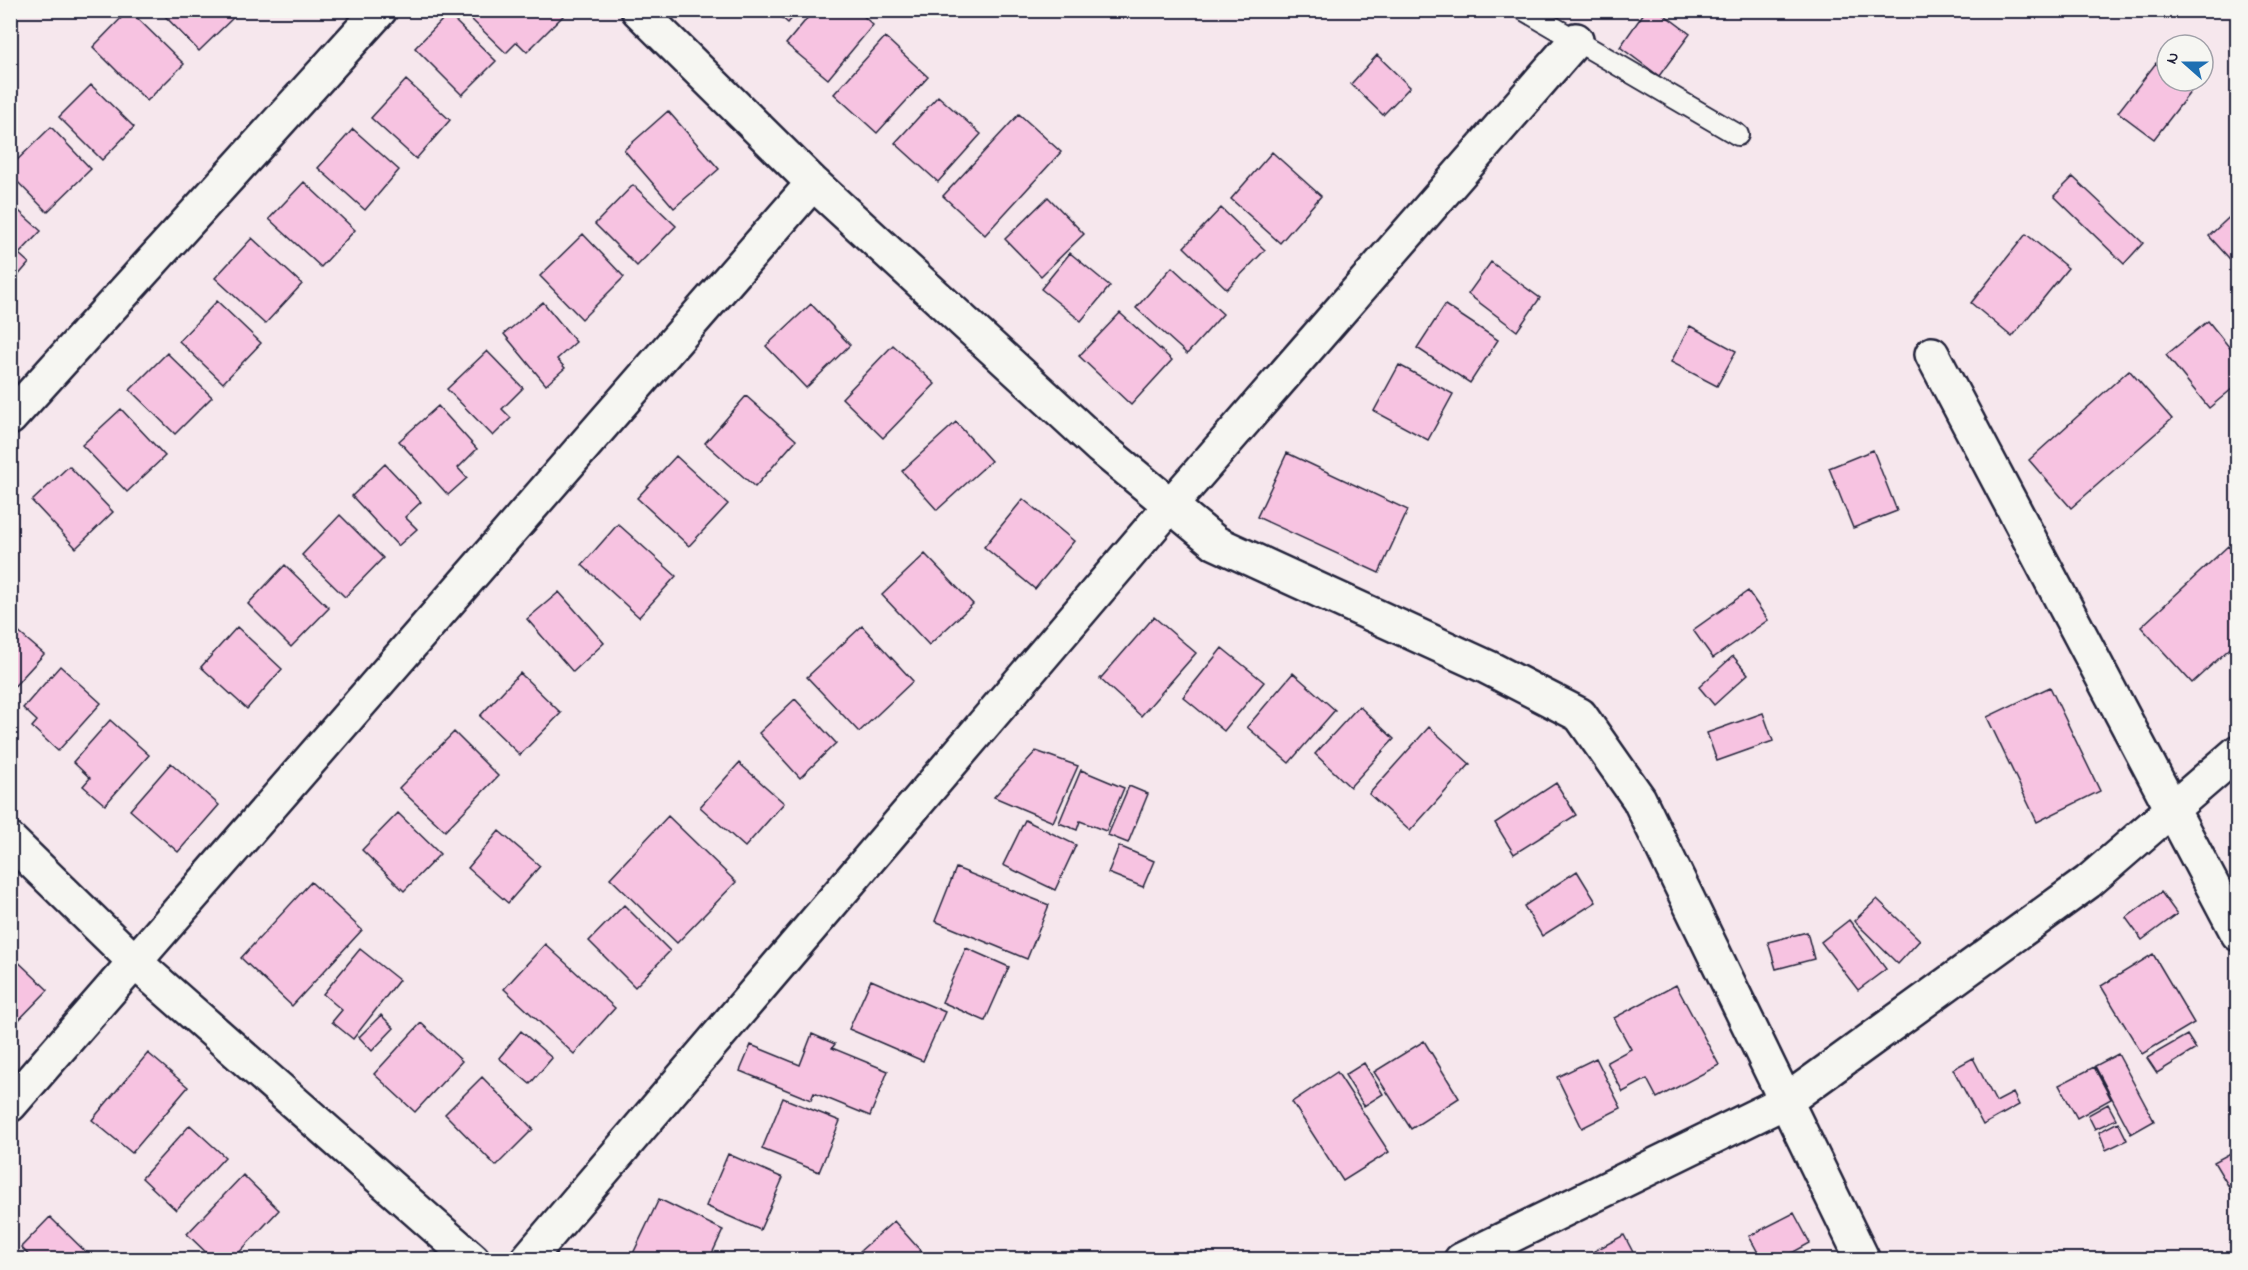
<svg xmlns="http://www.w3.org/2000/svg" width="2248" height="1270" font-family="'Indie Flower',sans-serif">
  <style>
    .building { fill: #f7c3e1; stroke: #22223b; stroke-width: 1.5 }
    .lines { fill: none; stroke-linecap: round; stroke-linejoin: round }
    .lane-casing { stroke: #22223b; stroke-width: 24 }
    .street-casing { stroke: #22223b; stroke-width: 38 }
    .lane { stroke: #f6f6f2; stroke-width: 20 }
    .street { stroke: #f6f6f2; stroke-width: 33 }
  </style>
  <rect width="100%" height="100%" fill="#f6e7ed"/>
  <filter id="ink" filterUnits="userSpaceOnUse"><feTurbulence type="fractalNoise" baseFrequency=".0167" numOctaves="2"/><feDisplacementMap in="SourceGraphic" scale="12" xChannelSelector="R" yChannelSelector="G"/><feConvolveMatrix kernelMatrix="1 2 1 2 8 2 1 2 1" color-interpolation-filters="sRGB"/></filter>
  <g filter="url(#ink)">
    <path class="building" d="M129 10 184 64 147 101 93 47Z
      M159 10H233L237 14 199 51Z
      M477 10H559L564 15 527 52 517 42 506 53 470 18Z
      M773 10H799L788 23Z
      M814 10H857L873 25 828 79 786 44Z
      M1646 10H1658L1690 34 1659 76 1620 47Z
      M448 14 496 61 462 95 415 48Z
      M885 37 928 77 877 133 834 94Z
      M1377 55 1410 87 1383 115 1351 84Z
      M2156 63 2167 72V81H2179L2191 91 2154 139 2118 112Z
      M406 80 450 120 416 159 371 118Z
      M91 85 134 127 102 160 59 117Z
      M938 96 981 134 938 182 895 143Z
      M668 111 719 169 674 208 624 150Z
      M1019 114 1061 152 985 235 943 196Z
      M51 127 91 169 47 212 10 174V167Z
      M353 129 399 170 365 210 318 168Z
      M1272 152 1321 196 1280 243 1231 199Z
      M2073 177 2143 243 2124 264 2054 196Z
      M304 182 355 230 321 267 269 219Z
      M633 185 676 226 637 266 595 224Z
      M1048 197 1084 234 1041 276 1005 239Z
      M10 203 41 231 19 254 29 263 16 278 10 273Z
      M1221 208 1265 250 1227 289 1184 247Z
      M2238 209V268L2209 236Z
      M583 234 624 277 582 319 540 276Z
      M2026 234 2068 268 2012 337 1971 303Z
      M252 238 302 284 265 324 215 278Z
      M1070 253 1110 286 1081 321 1041 289Z
      M1491 262 1540 298 1517 331 1468 294Z
      M1172 267 1223 314 1187 354 1136 308Z
      M217 301 261 343 223 383 179 341Z
      M543 302 576 342 557 359 565 368 546 385 504 334Z
      M811 304 850 345 806 388 766 346Z
      M1445 305 1498 340 1470 383 1417 348Z
      M1120 313 1172 360 1131 405 1079 356Z
      M2208 321 2238 358V384L2209 408 2166 355Z
      M1690 326 1736 351 1717 386 1671 362Z
      M893 345 935 384 883 438 842 398Z
      M487 351 523 388 502 409 511 418 493 436 447 389Z
      M167 353 212 397 175 434 130 390Z
      M1399 365 1453 394 1428 440 1374 411Z
      M2129 370 2172 419 2071 508 2029 460Z
      M746 396 796 440 755 487 705 443Z
      M438 406 477 449 458 468 467 478 448 495 399 441Z
      M121 409 165 456 127 492 82 445Z
      M956 422 991 461 937 510 902 471Z
      M1873 450 1897 511 1853 528 1829 468Z
      M1287 453 1408 510 1379 573 1257 517Z
      M676 456 728 504 689 546 637 498Z
      M385 464 421 502 405 517 417 529 398 546 352 496Z
      M69 466 113 512 76 548 32 501Z
      M1023 499 1074 541 1035 589 984 547Z
      M340 515 383 558 345 597 302 555Z
      M618 524 676 576 639 617 582 565Z
      M2228 546 2238 556V641L2192 683 2141 627Z
      M925 554 973 604 929 645 882 595Z
      M285 565 329 608 291 647 248 604Z
      M1748 591 1768 620 1713 658 1693 630Z
      M559 592 604 643 573 672 527 619Z
      M1154 617 1196 653 1141 716 1100 679Z
      M10 625 44 654 10 691Z
      M862 626 913 681 859 732 807 677Z
      M237 627 282 669 247 709 201 667Z
      M1222 648 1264 682 1224 731 1183 697Z
      M1733 656 1748 674 1714 705 1699 687Z
      M60 666 101 703 58 751 32 727 37 721 23 708Z
      M520 673 561 713 520 755 480 716Z
      M1293 673 1335 710 1289 763 1247 727Z
      M2050 687 2100 791 2037 822 1987 717Z
      M795 699 836 743 800 778 759 733Z
      M1359 706 1394 739 1350 787 1315 754Z
      M1763 713 1773 741 1717 761 1707 733Z
      M110 720 149 755 105 805 83 786 90 778 73 762Z
      M1429 727 1470 764 1410 831 1369 794Z
      M454 732 498 776 445 831 399 788Z
      M1036 751 1078 766 1053 822 994 797Z
      M171 763 219 805 178 852 130 810Z
      M739 763 784 803 745 847 700 807Z
      M1081 770 1124 788 1106 831 1080 821 1077 830 1059 823Z
      M1556 783 1576 815 1514 854 1495 823Z
      M1129 786 1148 794 1128 843 1108 835Z
      M398 813 440 854 404 891 362 850Z
      M668 816 736 882 677 943 610 878Z
      M1025 820 1076 845 1055 890 1003 865Z
      M499 831 540 866 508 903 468 868Z
      M1119 846 1154 861 1143 887 1108 873Z
      M956 868 1049 905 1027 959 935 921Z
      M1577 871 1596 902 1542 936 1524 906Z
      M311 882 362 930 292 1006 241 958Z
      M2161 892 2177 914 2142 940 2126 918Z
      M1877 899 1920 940 1898 964 1854 921Z
      M624 905 670 951 635 987 589 941Z
      M1849 920 1886 969 1858 990 1821 942Z
      M1807 932 1814 959 1776 969 1768 942Z
      M545 944 615 1008 574 1054 504 989Z
      M966 948 1009 967 985 1021 942 1002Z
      M360 949 399 980 353 1039 332 1022 342 1010 323 994Z
      M10 954 48 990 10 1029Z
      M2153 954 2194 1023 2142 1054 2101 986Z
      M871 980 945 1012 923 1061 849 1029Z
      M1676 985 1719 1065 1657 1098 1647 1079 1623 1092 1607 1062 1631 1049 1614 1018Z
      M381 1015 394 1028 372 1051 359 1037Z
      M421 1023 462 1061 415 1112 374 1074Z
      M521 1031 552 1058 530 1084 499 1058Z
      M812 1034 835 1044 832 1048 888 1071 870 1116 814 1093 811 1100 740 1071 751 1045 800 1065Z
      M2187 1035 2196 1049 2157 1073 2147 1058Z
      M1424 1041 1459 1098 1411 1129 1374 1072Z
      M148 1053 188 1087 132 1153 92 1120Z
      M2118 1054 2154 1121 2131 1134 2095 1066Z
      M1596 1058 1621 1108 1582 1128 1557 1077Z
      M1973 1058 1996 1102 2013 1093 2019 1105 1983 1125 1953 1069Z
      M1364 1063 1383 1094 1364 1106 1345 1075Z
      M2094 1067 2111 1099 2077 1118 2059 1085Z
      M1337 1072 1389 1152 1343 1181 1292 1102Z
      M482 1077 533 1129 496 1166 445 1114Z
      M783 1098 840 1121 819 1172 762 1149Z
      M2108 1104 2116 1119 2095 1129 2088 1115Z
      M2118 1122 2127 1140 2106 1150 2099 1132Z
      M190 1125 225 1157 176 1210 142 1178Z
      M2238 1149V1202L2214 1162Z
      M728 1154 783 1178 760 1230 706 1206Z
      M243 1175 279 1210 232 1260H214L187 1234Z
      M659 1199 723 1230 709 1260H630Z
      M1794 1213 1810 1243 1779 1260H1762L1749 1236Z
      M50 1217 94 1260H33L21 1247Z
      M894 1221 928 1259 867 1260 860 1251Z
      M1624 1235 1637 1260H1578Z"/>
    <g class="lines">
      <defs>
        <path id="lane" d="M1524 10 1738 135"/>
        <path id="street" d="M638 10 813 183 1100 447 1216 543 1487 667 1580 715 1639 799 1863 1260
          M1932 354 2238 934
          M10 418 380 10
          M10 840 136 963 473 1260
          M10 1105 813 183
          M527 1260 1170 506 1576 40
          M1461 1260 1786 1101 2088 882 2238 752"/>
      </defs>
      <use href="#lane" class="lane-casing"/>
      <use href="#street" class="street-casing"/>
      <use href="#lane" class="lane"/>
      <use href="#street" class="street"/>
    </g>
  </g>
  <rect width="2248" height="1270" fill="none" stroke="#f6f6f2" stroke-width="36"/>
  <rect x="18" y="18" width="2212" height="1234" fill="none" stroke="#22223b" stroke-width="2" filter="url(#ink)"/>
  <g transform="translate(2185 63) rotate(291)"><circle r="28" fill="#f6f6f2" stroke="#a1a1a9" stroke-width="1.5"/>
  <path d="M0-4.5L10 22L0 15L-10 22Z" fill="#1f6fb2"/>
  <text y="-9" font-size="16" font-weight="bold" text-anchor="middle" fill="#22223b">N</text>
  </g>
</svg>
